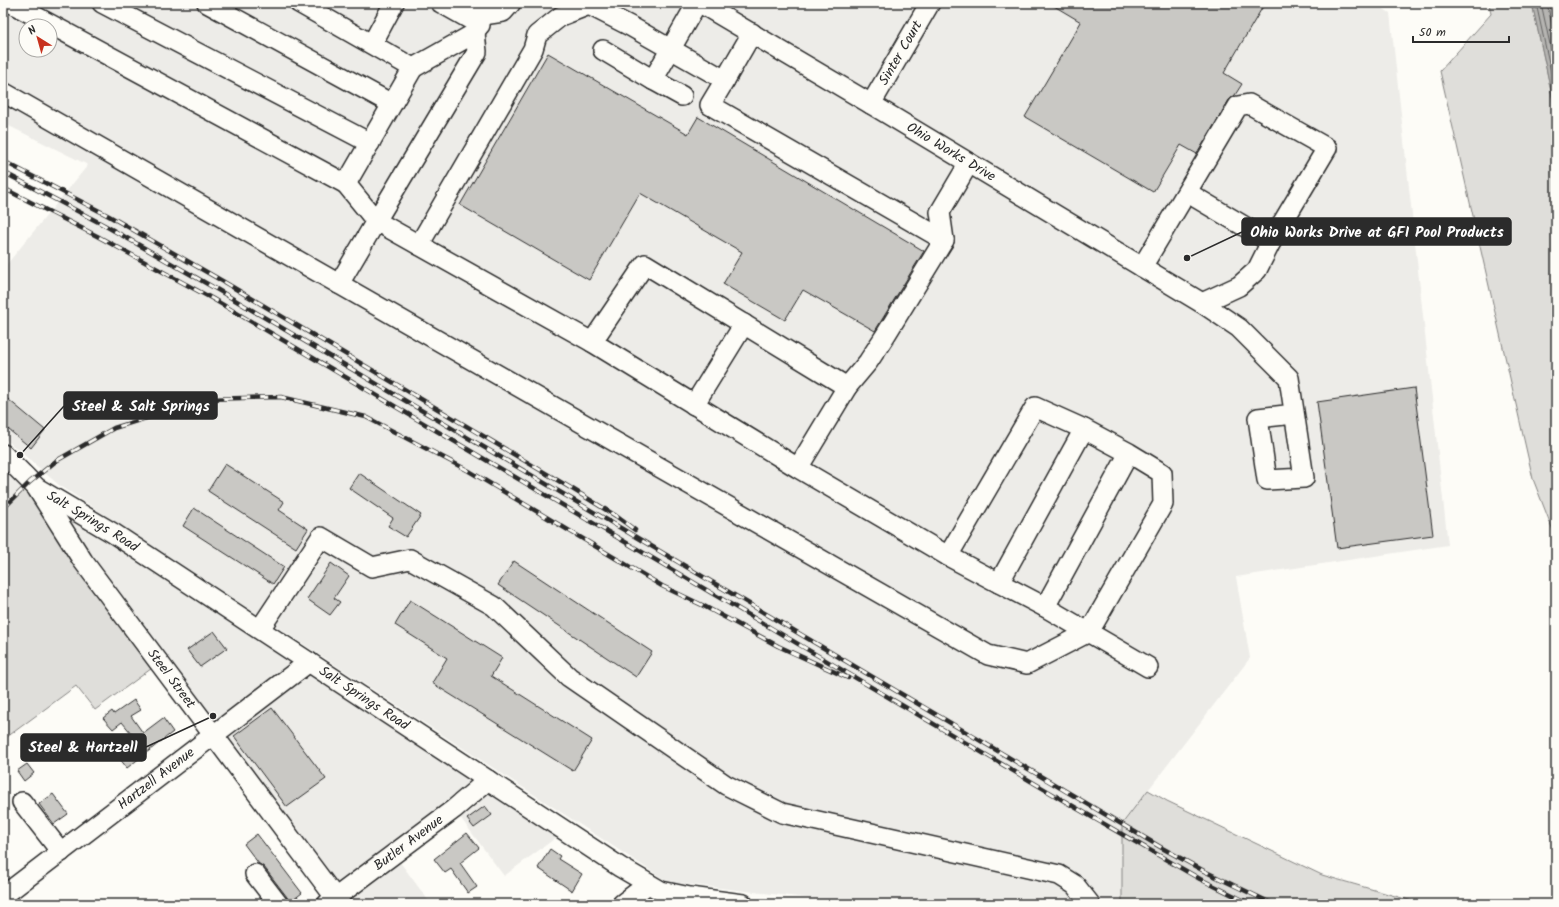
<svg xmlns="http://www.w3.org/2000/svg" width="1559" height="907" font-family="Kalam,sans-serif">
  <style>
    .built { fill: #edece8; fill-rule: evenodd }
    .green { fill: #dfdeda; stroke: #858482 }
    .water { fill: #b5b4b1; stroke: #7e7d7b }
    .lines { fill: none; stroke-linecap: round; stroke-linejoin: round }
    .shore { stroke: #626261; stroke-width: 1 }
    .building { fill: #c9c8c4; stroke: #2b2b2b }
    .minor-casing { stroke: #2b2b2b; stroke-width: 22 }
    .minor { stroke: #fdfcf7; stroke-width: 19 }
    .rail-casing { stroke: #2b2b2b; stroke-width: 4.5 }
    .rail { stroke: #fdfcf7; stroke-width: 3; stroke-dasharray: 9; stroke-linecap: butt }
    .labels { text-anchor: middle; dominant-baseline: central; stroke-width: 3; stroke-linejoin: round; paint-order: stroke }
    .street-label { font-size: 14px; fill: #2b2b2b; stroke: #fdfcf7 }
    .leader { fill: none; stroke: #2b2b2b; stroke-width: 1.5 }
    .callout-dot { fill: #2b2b2b; stroke: #fdfcf7; stroke-width: 1.5 }
    .callout { fill: #2b2b2b; stroke: #2b2b2b; stroke-width: 1.5 }
    .callout-label { font-size: 15px; text-anchor: middle; font-weight: bold; fill: #fff }
  </style>
  <rect width="100%" height="100%" fill="#fdfcf7"/>
  <filter id="ink" filterUnits="userSpaceOnUse"><feTurbulence type="fractalNoise" baseFrequency=".025" numOctaves="2"/><feDisplacementMap in="SourceGraphic" scale="8" xChannelSelector="R" yChannelSelector="G"/><feConvolveMatrix kernelMatrix="1 2 1 2 8 2 1 2 1" color-interpolation-filters="sRGB"/></filter>
  <g filter="url(#ink)">
    <path class="built" d="M3 3H1374L1390 13 1448 545 1236 577 1250 658 1122 824V904H859L668 882 59 485 3 437V269L88 165 3 123ZM26 26H50V50H26Z
      M3 454 30 482 3 509Z
      M37 488 565 831 504 876 454 809 394 854 431 904H340Z"/>
    <path class="green" d="M1489 3H1532L1556 114V538L1533 479 1440 71 1491 14Z
      M30 482 159 663 95 710 76 686 3 740V509Z
      M1148 790 1167 801 1322 875 1423 904H1122V824Z"/>
    <path class="water" d="M1532 3H1556V114Z"/>
    <g class="lines">
      <path class="shore" d="M1536 3 1556 95
        M1541 3 1556 72
        M1547 3 1556 44"/>
    </g>
    <path class="building" d="M1049 3H1265L1224 73 1242 84 1235 95 1229 100 1197 154 1181 145 1153 192 1025 117 1081 22Z
      M548 53 688 134 698 117 924 251 875 331 803 290 785 320 723 284 742 252 640 193 589 280 460 205Z
      M1414 388 1433 535 1337 548 1317 402Z
      M3 395 45 430 31 448 3 425Z
      M225 464 284 502 279 510 308 529 296 548 208 491Z
      M359 473 421 515 406 537 388 526 393 518 349 488Z
      M194 508 284 567 273 584 183 526Z
      M514 561 652 652 636 677 498 585Z
      M331 563 349 576 334 598 340 602 330 615 307 599Z
      M410 600 502 658 491 676 592 740 573 771 432 683 447 658 395 625Z
      M214 631 227 648 200 667 187 650Z
      M134 700 141 710 131 716 143 733 163 718 173 732 127 768 116 754 136 739 122 722 113 729 103 718 112 711 114 714Z
      M272 708 326 779 287 807 234 736Z
      M27 764 34 773 24 781 17 771Z
      M53 794 68 814 54 824 39 804Z
      M485 806 492 815 474 828 467 819Z
      M467 833 479 848 460 863 477 887 468 893 451 869 445 873 434 859Z
      M257 834 302 893 289 903 287 897 264 867 259 864 244 844Z
      M550 849 560 856 558 859 582 874 572 891 538 868Z"/>
    <g class="lines">
      <defs>
        <g id="minor">
          <path d="M11 3 346 184 413 68 299 3"/>
          <path d="M102 3 370 143"/>
          <path d="M207 3 392 104"/>
          <path d="M441 3 480 25"/>
          <path d="M590 3 589 5 630 26 725 80 752 33"/>
          <path id="s1" d="M700 3 871 104 1202 303 1239 328 1289 378 1304 478 1267 480 1258 418 1294 414"/>
          <path d="M483 15 503 12 511 3"/>
          <path d="M372 44 394 3"/>
          <path d="M603 50 653 80 697 3"/>
          <path d="M413 68 475 33 483 15 477 3"/>
          <path d="M653 80 682 96"/>
          <path d="M725 80 710 105 944 240"/>
          <path d="M3 92 988 655 1027 664 1089 632 1163 504 1162 473 1129 453 1084 429 999 583 1045 607 1129 453"/>
          <path id="s2" d="M871 104 930 3"/>
          <path d="M346 184 376 221 477 52 475 33"/>
          <path d="M1188 193 1271 242"/>
          <path d="M419 245 533 49 537 35 561 16 589 5"/>
          <path d="M1142 267 1238 106 1249 104 1327 148 1271 242 1257 270 1239 286 1202 303"/>
          <path d="M339 284 376 221 592 342"/>
          <path d="M847 387 868 362 885 336 944 240 940 212 969 163"/>
          <path d="M694 405 744 324"/>
          <path id="s3" d="M3 454 37 488 113 533 620 867 661 891 690 897 743 904"/>
          <path d="M798 468 592 342 645 264 847 387 798 468 948 556"/>
          <path id="s4" d="M38 490 83 561 340 904"/>
          <path d="M999 583 948 556 1035 407 1084 429"/>
          <path d="M1045 607 1148 667"/>
          <path d="M260 629 321 537 372 567 410 559 494 606 569 677 726 785 782 813 1059 875 1075 885 1090 904"/>
          <path d="M22 802 61 852"/>
          <path d="M255 874 278 904"/>
          <path id="s5" d="M3 896 309 662"/>
          <path id="s6" d="M327 904 454 809 488 780"/>
          <path d="M622 904 648 884"/>
        </g>
      </defs>
      <use href="#minor" class="minor-casing"/>
      <use href="#minor" class="minor"/>
      <defs>
        <path id="rail" d="M3 161 109 216 224 282 574 490 616 516 635 530
          M3 172 104 225 218 290 1162 848 1204 871 1273 904
          M3 188 97 236 213 299 1078 809 1200 879 1251 904
          M3 509 30 482 56 461 114 428 207 399 281 397 366 417 469 471 662 586 702 605 778 646 848 678"/>
      </defs>
      <use href="#rail" class="rail-casing"/>
      <use href="#rail" class="rail"/>
    </g>
  </g>
  <g class="labels">
    <g class="street-label">
      <text stroke="none"><textPath href="#s2" startOffset="59">Sinter Court</textPath></text>
      <text stroke="none"><textPath href="#s1" startOffset="292">Ohio Works Drive</textPath></text>
      <text stroke="none"><textPath href="#s3" startOffset="113">Salt Springs Road</textPath></text>
      <text stroke="none"><textPath href="#s4" startOffset="231">Steel Street</textPath></text>
      <text stroke="none"><textPath href="#s3" startOffset="437">Salt Springs Road</textPath></text>
      <text stroke="none"><textPath href="#s5" startOffset="193">Hartzell Avenue</textPath></text>
      <text stroke="none"><textPath href="#s6" startOffset="102">Butler Avenue</textPath></text>
    </g>
  </g>
  <path class="leader" d="M1187 258L1242 232M20 455L64 406M213 716L146 747"/>
  <g class="callout-dot">
    <circle cx="1187" cy="258" r="4"/>
    <circle cx="20" cy="455" r="4"/>
    <circle cx="213" cy="716" r="4"/>
  </g>
  <g class="callout">
    <rect x="1242" y="218" width="269" height="27" rx="4"/>
    <rect x="64" y="392" width="153" height="27" rx="4"/>
    <rect x="21" y="734" width="125" height="27" rx="4"/>
  </g>
  <g class="callout-label">
    <text x="1377" y="237">Ohio Works Drive at GFI Pool Products</text>
    <text x="141" y="411">Steel &amp; Salt Springs</text>
    <text x="83" y="752">Steel &amp; Hartzell</text>
  </g>
  <rect width="1559" height="907" fill="none" stroke="#fdfcf7" stroke-width="16"/>
  <rect x="8" y="8" width="1543" height="891" fill="none" stroke="#2b2b2b" stroke-width="1.5" filter="url(#ink)"/>
  <g transform="translate(38 38) rotate(323)"><circle r="19" fill="#fdfcf7" stroke="#a9a8a5"/>
  <path d="M0-3L7 15L0 10L-7 15Z" fill="#c8321e"/>
  <text y="-6" font-size="11" font-weight="bold" text-anchor="middle" fill="#2b2b2b">N</text>
  </g>
  <path d="M1413 36v6h96v-6" fill="none" stroke="#2b2b2b" stroke-width="2"/>
  <text x="1419" y="36" font-size="12" fill="#2b2b2b" stroke="#fdfcf7" stroke-width="3" paint-order="stroke">50 m</text>
</svg>
